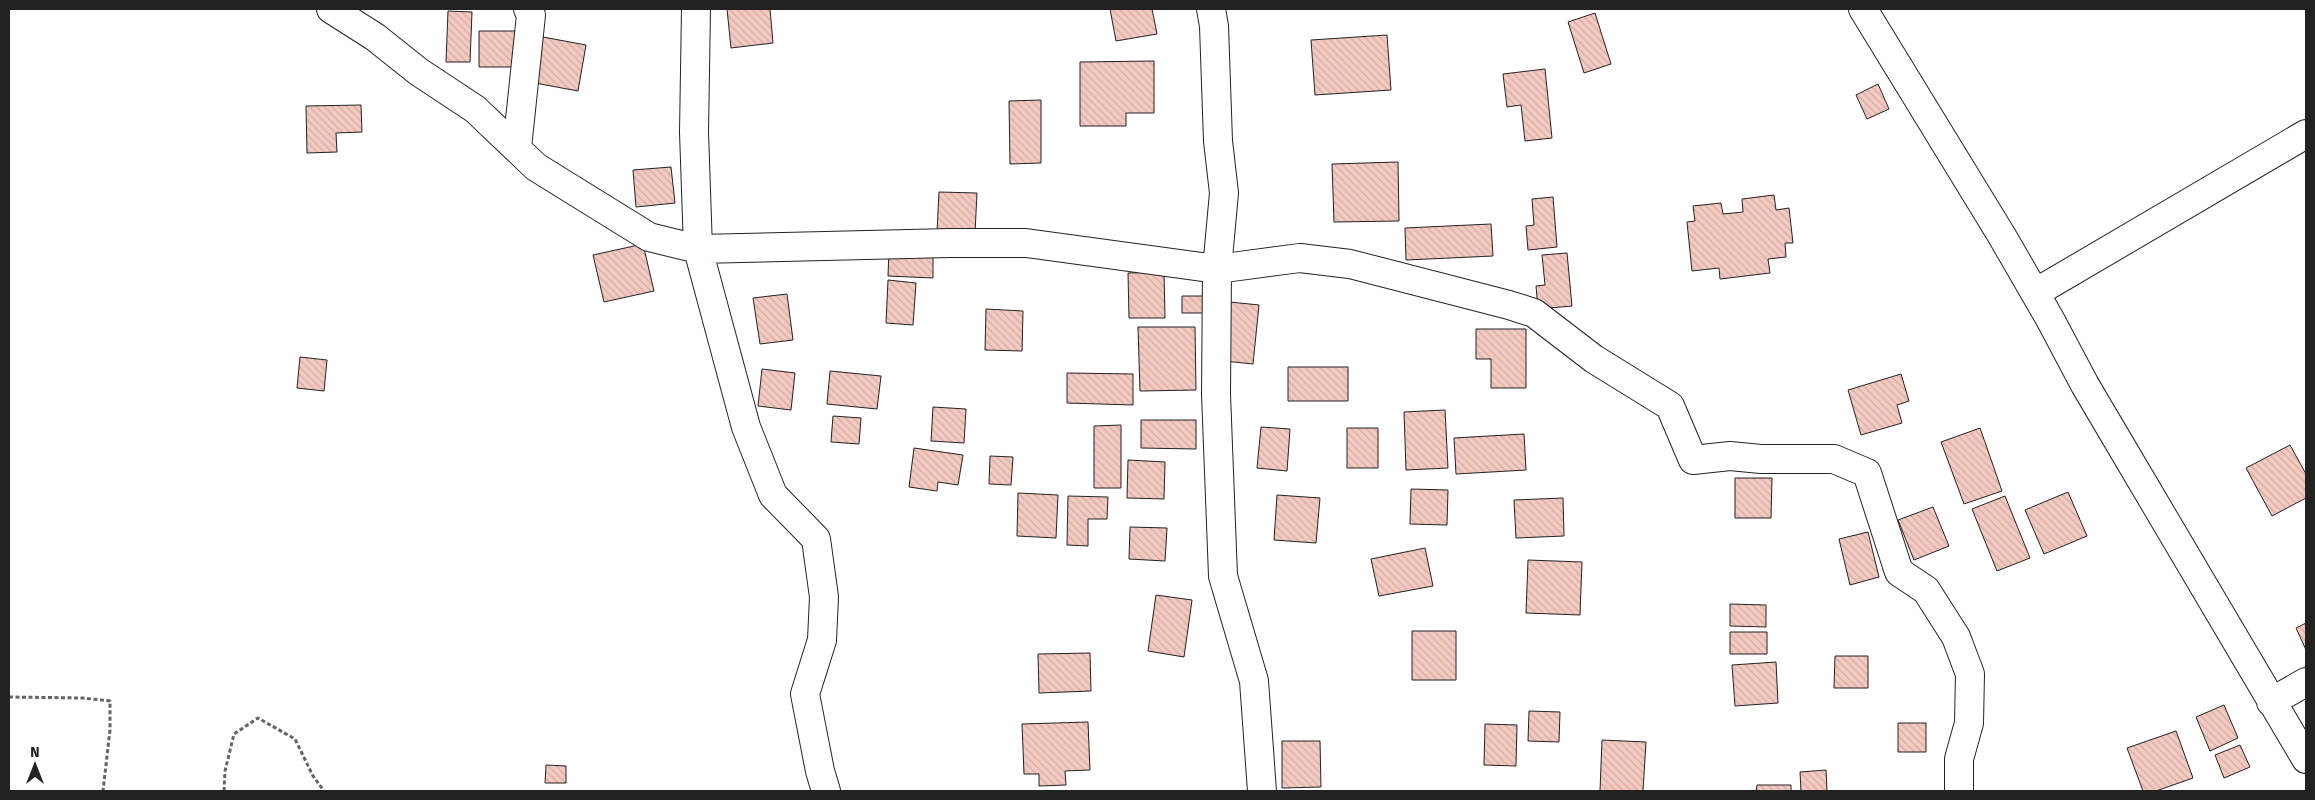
<svg xmlns="http://www.w3.org/2000/svg" width="2315" height="800" font-family="'Fira Sans',sans-serif">
  <style>
    .building { fill: url(#building-back-hatch); stroke: #222 }
    .lines { fill: none; stroke-linecap: round; stroke-linejoin: round }
    .street-casing { stroke: #222; stroke-width: 30 }
    .path { stroke: #646464; stroke-width: 3; stroke-dasharray: 4 2.5; stroke-linecap: butt }
    .street { stroke: #fff; stroke-width: 28 }
  </style>
  <defs>
    <pattern id="building-back-hatch" width="6" height="6" patternUnits="userSpaceOnUse" patternTransform="scale(1.25)"><rect width="6" height="6" fill="#f3c9c0"/><path d="M-1 5l2 2M0 0l6 6M5-1l2 2" fill="none" stroke="#d0aca5"/></pattern>
  </defs>
  <rect width="100%" height="100%" fill="#fff"/>
  <path class="building" d="M727 9H770L773 43 731 48Z
    M1110 9H1152L1157 34 1116 41Z
    M448 11 472 12 470 62H446Z
    M1595 13 1611 64 1584 73 1568 22Z
    M479 31H516V67H479Z
    M1387 35 1391 90 1315 95 1311 40Z
    M543 37 586 45 578 91 535 83Z
    M1154 61V113H1126V126H1080V62Z
    M1545 69 1552 138 1525 141 1521 105 1507 107 1503 74Z
    M1878 84 1889 109 1867 119 1856 95Z
    M1041 100V163L1010 164 1009 101Z
    M361 105 362 132 336 133 337 152 307 153 306 106Z
    M1398 162 1399 221 1334 222 1332 164Z
    M671 167 675 203 636 207 633 170Z
    M939 192 977 193 975 233 937 232Z
    M1774 195 1776 210 1789 208 1793 243H1785L1786 257 1768 259 1770 273 1720 279 1719 268 1692 271 1687 222 1695 221 1693 206 1721 203 1723 214 1743 212 1742 199Z
    M1553 197 1557 247 1528 250 1526 226 1534 225 1532 199Z
    M1491 224 1493 256 1406 260 1405 228Z
    M643 244 654 291 604 302 593 255Z
    M889 250 933 252V278L888 276Z
    M1567 253 1572 306 1538 309 1536 286 1545 285 1542 255Z
    M1164 272 1165 318H1129L1128 273Z
    M888 280 916 283 913 325 886 323Z
    M787 294 793 340 760 344 753 298Z
    M1182 296H1207V313H1182Z
    M1230 302 1259 305 1253 364 1224 361Z
    M986 309 1023 311 1022 351 985 350Z
    M1138 327H1195L1196 390 1140 391Z
    M1476 329H1526V388H1491V359H1476Z
    M300 357 327 360 324 391 297 388Z
    M1288 367H1348V401H1288Z
    M762 369 795 373 791 410 758 406Z
    M830 371 881 376 877 409 827 404Z
    M1067 373 1133 374V405L1067 403Z
    M1901 374 1909 401 1897 405 1902 423 1861 435 1848 390Z
    M933 407 966 409 964 443 931 441Z
    M1445 410 1448 468 1406 470 1404 412Z
    M833 416 861 418 859 444 831 442Z
    M1141 420H1196V449L1141 448Z
    M1121 425V488H1094V426Z
    M1261 427 1290 429 1287 471 1257 468Z
    M1347 428H1378V468H1347Z
    M1980 428 2002 491 1964 504 1941 442Z
    M1524 434 1526 470 1456 474 1454 438Z
    M2290 445 2306 474V498L2272 516 2246 468Z
    M914 448 963 455 958 485 938 482 937 491 909 487Z
    M990 456 1013 457 1011 485 989 484Z
    M1128 460 1165 462 1164 499 1127 498Z
    M1735 478H1772L1771 518H1735Z
    M1411 489 1448 490 1447 525 1410 524Z
    M2068 492 2087 536 2044 554 2025 510Z
    M1018 493 1058 495 1056 538 1017 536Z
    M1277 495 1320 498 1316 543 1274 540Z
    M1068 496 1108 497 1107 519H1088V546L1067 545Z
    M2005 496 2030 558 1997 571 1972 509Z
    M1563 498 1564 536 1516 538 1514 500Z
    M1933 507 1949 546 1914 560 1898 520Z
    M1130 527 1167 528 1165 561 1129 559Z
    M1868 532 1879 577 1850 585 1839 539Z
    M1425 548 1433 586 1379 596 1371 559Z
    M1528 560 1582 562 1580 615 1526 613Z
    M1156 595 1192 600 1184 657 1148 651Z
    M1730 604 1766 605V627L1730 626Z
    M2306 623V650L2296 628Z
    M1412 631H1456V680H1412Z
    M1730 632H1767V654H1730Z
    M1090 653 1091 691 1039 693 1038 654Z
    M1835 656H1868V688H1834Z
    M1776 662 1778 703 1735 706 1732 665Z
    M2224 705 2238 738 2210 751 2196 717Z
    M1529 711 1560 712 1559 742 1528 741Z
    M1088 722 1090 770 1065 771 1066 785 1039 786V774H1024L1022 724Z
    M1898 723H1926V752H1898Z
    M1485 724 1517 725 1516 766 1484 765Z
    M2176 731 2193 778 2156 791H2143L2127 748Z
    M1602 740 1646 742 1643 791H1600Z
    M1282 741H1320L1321 787 1282 788Z
    M2240 745 2250 767 2224 778 2215 755Z
    M546 765 566 766V783H545Z
    M1826 770 1827 791H1801L1800 772Z
    M1757 785H1791V791H1756Z"/>
  <g class="lines">
    <defs>
      <path id="street" d="M331 9 375 37 419 72 475 109 536 167 649 237 698 249 950 243H1026L1217 269 1300 258 1350 264 1509 305 1534 313 1594 359 1670 406 1693 460 1730 456 1761 459H1834L1867 473 1899 572 1926 590 1956 637 1970 674 1969 723 1959 759V791
        M696 9 694 132 698 249 746 427 773 495 816 539 824 597 822 640 805 694 820 771 826 791
        M1211 9 1214 26 1218 141 1224 193 1217 269 1216 394 1223 576 1254 681 1262 791
        M1863 9 2002 236 2050 319 2085 385 2306 759
        M517 148 531 15 528 9
        M2035 293 2306 134
        M2271 702 2306 682"/>
    </defs>
    <use href="#street" class="street-casing"/>
    <path class="path" d="M9 697 83 698 110 701V730L103 791
      M224 791 225 771 234 734 258 718 295 739 313 776 324 791"/>
    <use href="#street" class="street"/>
  </g>
  <rect width="2315" height="800" fill="none" stroke="#222222" stroke-width="20"/>
  <g transform="translate(35 765)" stroke="#ffffff" stroke-width="4" paint-order="stroke">
  <path d="M0-4L9 19L0 12L-9 19Z" fill="#222222"/>
  <text y="-8" font-size="14" font-weight="bold" text-anchor="middle" fill="#222222">N</text>
  </g>
</svg>
